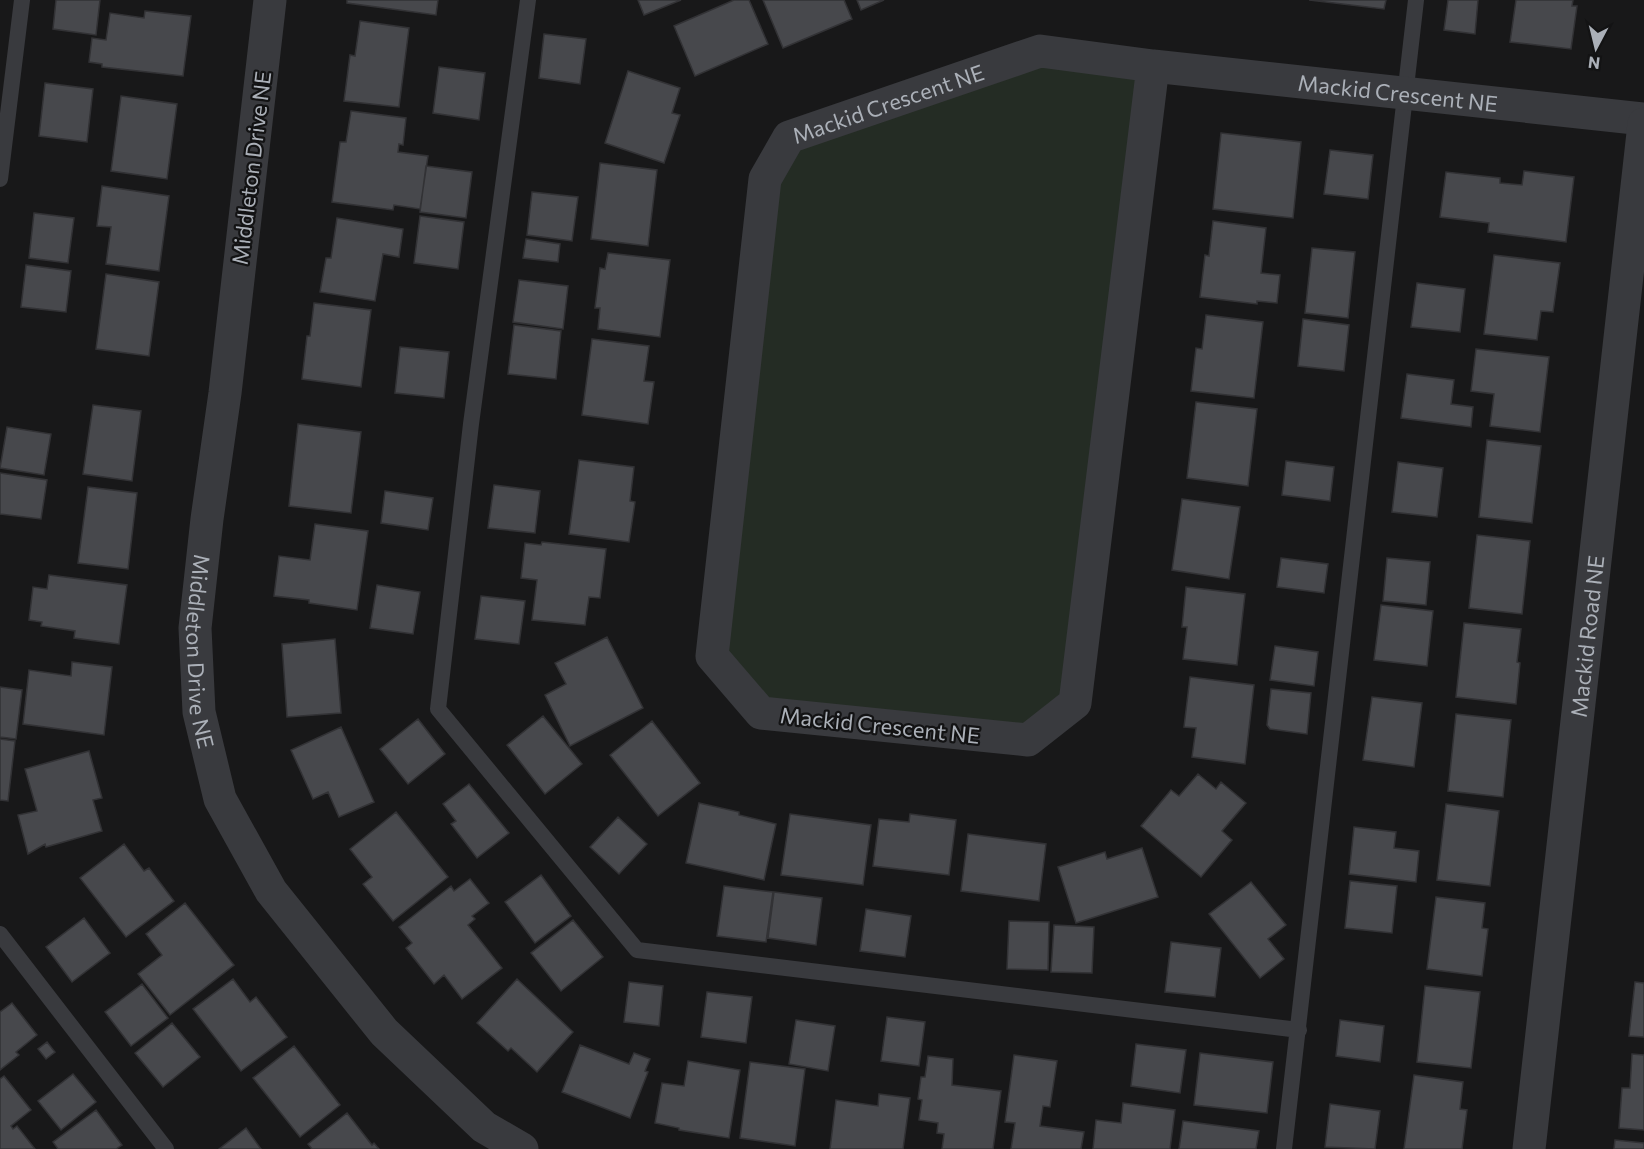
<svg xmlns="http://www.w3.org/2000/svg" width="1644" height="1149" font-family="Commissioner,sans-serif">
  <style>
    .green { fill: #242c24 }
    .building { fill: #47484c; stroke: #323235; stroke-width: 1.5 }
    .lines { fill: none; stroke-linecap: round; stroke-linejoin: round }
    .service { stroke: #393a3e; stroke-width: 16 }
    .minor { stroke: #393a3e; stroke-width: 33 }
    .labels { text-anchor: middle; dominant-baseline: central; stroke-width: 4.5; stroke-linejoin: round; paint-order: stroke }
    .street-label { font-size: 22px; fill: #abb0b8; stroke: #131314 }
  </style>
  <rect width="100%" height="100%" fill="#181819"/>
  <path class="green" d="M1040 51 1153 66 1075 703 1028 740 761 713 712 656 765 179 789 137Z"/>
  <path class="building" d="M56 0H100L96 35 53 29Z
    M347 0H438L436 15 347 3Z
    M638 0H681L644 15Z
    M734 0H749L768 44 695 76 674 26Z
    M763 0H844L852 19 783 48Z
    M857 0H884L861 10Z
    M1309 0H1386L1384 9Z
    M1448 0H1478L1475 34 1444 30Z
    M1516 0H1573L1572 6H1577L1571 49 1510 42Z
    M145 11 191 16 183 76 102 67V64L89 62 92 38 106 40 110 13 144 18Z
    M360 21 409 28 399 107 344 101 350 55 355 56Z
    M544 34 586 39 580 84 539 78Z
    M439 67 485 73 479 120 433 113Z
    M628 71 680 88 672 113 680 115 664 163 605 143Z
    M45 83 93 89 87 142 39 136Z
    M121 96 177 104 167 179 111 171Z
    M351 111 406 118 403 145 399 144 398 152 428 156 420 209 394 205 393 210 332 202 340 142H346Z
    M1221 133 1301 142 1293 218 1213 209Z
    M1330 150 1373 155 1368 199 1324 194Z
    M600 163 657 170 648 246 591 239Z
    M426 166 472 172 466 218 420 212Z
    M1524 171 1574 177 1566 242 1488 232 1489 223 1440 217 1446 172 1500 178V183L1522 185Z
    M102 186 169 196 159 271 106 264 111 227 97 226Z
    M532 192 578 197 572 241 527 235Z
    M34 213 74 218 68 263 29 258Z
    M420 216 464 222 458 269 414 263Z
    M337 218 403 229 399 257 383 254 375 301 320 292 326 258H331Z
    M1213 221 1266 228 1261 273 1280 275 1277 303 1257 301V304L1200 297 1205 255 1209 256Z
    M526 239 560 244 558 262 523 258Z
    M1312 248 1355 252 1348 318 1305 313Z
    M608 253 670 260 660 337 598 329 600 308H595L600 268 605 269Z
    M1494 255 1560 263 1553 312 1541 311 1537 340 1484 334Z
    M26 265 71 271 66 312 21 307Z
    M106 274 159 282 149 356 96 349Z
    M519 280 568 286 563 329 513 322Z
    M1417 283 1465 289 1460 332 1411 327Z
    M314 303 371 310 361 387 302 379 307 336H310Z
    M1206 315 1263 322 1254 398 1191 391 1196 348 1202 349Z
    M1303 319 1349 325 1344 371 1298 366Z
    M514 325 561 331 556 379 508 374Z
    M592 339 649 346 644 381 654 382 648 424 582 415Z
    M400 347 449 352 444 398 395 393Z
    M1476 349 1549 357 1540 432 1490 426 1494 394 1471 391Z
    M1407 374 1454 380 1451 404 1473 407 1471 427 1401 418Z
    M1196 402 1257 409 1248 486 1187 478Z
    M93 405 141 411 132 481 83 474Z
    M298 424 361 432 351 513 289 506Z
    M7 427 51 434 44 475 0 468Z
    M1487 440 1541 446 1532 523 1479 517Z
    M579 460 634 467 630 501 635 502 629 542 569 534Z
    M1286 461 1334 467 1330 501 1282 495Z
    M1398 462 1443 468 1437 517 1392 512Z
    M0 473 47 480 41 519 0 514Z
    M494 485 540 491 535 533 488 528Z
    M88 487 137 493 128 569 78 563Z
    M385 491 433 498 428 530 381 523Z
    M1182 499 1240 507 1229 579 1172 570Z
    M315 524 368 531 357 610 309 603V600L274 596 279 556 310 560Z
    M1477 535 1530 541 1522 614 1469 608Z
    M542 542 606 549 600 598 589 597 585 625 532 620 537 580 521 578 525 543 541 545Z
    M1281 558 1328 564 1324 593 1277 587Z
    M1387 558 1430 562 1426 605 1383 601Z
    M49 575 127 585 119 644 74 638 75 631 41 626 42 622 29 620 33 587 47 589Z
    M377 585 420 592 413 634 370 628Z
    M1186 587 1245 594 1237 665 1183 659 1187 627H1182Z
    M481 596 525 601 519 644 475 639Z
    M1381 605 1433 611 1427 666 1374 660Z
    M1464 623 1521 629 1517 662 1520 663 1516 704 1456 697Z
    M607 637 643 708 570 746 545 695 566 684 555 663Z
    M335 639 341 713 287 717 282 644Z
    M1275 646 1318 652 1314 686 1270 680Z
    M72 662 112 667 104 735 23 724 29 670 71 676Z
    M1190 677 1254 685 1245 764 1192 757 1196 728 1184 727Z
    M0 687 22 690 16 739 0 737Z
    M1271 689 1311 693 1307 734 1270 729 1267 725Z
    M1372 697 1422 703 1414 767 1363 760Z
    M1456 714 1511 720 1503 797 1448 791Z
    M543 716 582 764 545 794 507 745Z
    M418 719 445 754 408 784 380 749Z
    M652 721 700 783 658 816 610 755Z
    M341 727 374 802 339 817 328 792 313 799 291 750Z
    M0 739 15 741 8 801 0 800Z
    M89 751 102 798 93 800 102 831 46 847 45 844 28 854 18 815 37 811 25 769Z
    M1198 774 1216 789 1221 782 1246 803 1222 831 1232 840 1201 877 1141 826 1171 790 1179 796Z
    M469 784 509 833 477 858 451 824 456 821 443 804Z
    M699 803 739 812V815L776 824 764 880 686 863Z
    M1446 804 1499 811 1490 886 1437 880Z
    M396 812 448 877 393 921 363 884 372 877 350 849Z
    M790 814 871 825 863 885 781 875Z
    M910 814 956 820 949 875 873 866 879 819 909 822Z
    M618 817 647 844 619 874 590 847Z
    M1354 827 1396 832 1394 848 1419 851 1416 882 1349 874Z
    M968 834 1046 844 1039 901 961 891Z
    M124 844 144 871 149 868 174 901 126 937 80 878Z
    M1142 848 1158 897 1076 923 1058 867 1105 852 1107 859Z
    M541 875 571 916 535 943 505 902Z
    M470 879 489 903 472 916 475 919 468 925 502 968 462 999 444 975 434 984 406 948 412 943 399 927 451 886 454 891Z
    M1350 881 1397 886 1392 933 1345 928Z
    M1251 882 1286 925 1268 939 1284 959 1260 978 1209 914Z
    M724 886 773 892 766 942 717 936Z
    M774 892 822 898 816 945 768 938Z
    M1436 897 1485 903 1482 928 1488 929 1482 976 1427 969Z
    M185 903 234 965 170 1015 138 974 162 955 146 934Z
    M866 909 911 916 905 957 860 951Z
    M84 918 110 953 72 982 46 947Z
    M573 920 603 957 561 991 531 953Z
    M1009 921 1049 922 1048 970 1007 969Z
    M1054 925 1094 927 1092 973 1051 972Z
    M1171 942 1221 948 1215 997 1165 992Z
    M233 979 250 1002 256 997 287 1037 241 1071 193 1009Z
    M517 979 573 1032 537 1072 511 1048 508 1051 477 1023Z
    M629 982 663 986 659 1026 624 1022Z
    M1635 982 1644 983V1037L1629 1036Z
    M142 984 168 1018 131 1046 105 1012Z
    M1425 986 1480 992 1471 1068 1417 1062Z
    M707 992 752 997 746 1043 701 1037Z
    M12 1003 37 1035 16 1052 19 1055 0 1070V1012Z
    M887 1017 925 1022 919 1066 881 1061Z
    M796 1020 835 1026 828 1071 789 1064Z
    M1340 1020 1384 1026 1380 1062 1336 1056Z
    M172 1023 200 1057 163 1087 135 1053Z
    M47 1042 55 1052 46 1059 38 1049Z
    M1136 1044 1186 1050 1180 1093 1131 1086Z
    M580 1045 629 1064 634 1053 650 1059 645 1071 648 1072 630 1118 562 1092Z
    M294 1046 340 1105 300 1137 253 1078Z
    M1200 1053 1273 1062 1267 1113 1194 1105Z
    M1632 1054 1644 1055V1130L1619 1128 1622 1088H1630Z
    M1014 1055 1057 1061 1050 1107 1043 1106 1040 1126 1084 1132 1081 1149H1011L1015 1123 1005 1122Z
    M928 1056 953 1059 952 1085 1001 1091 993 1149H942L944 1134 937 1133 938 1123 919 1120 922 1100 918 1099 921 1077H925Z
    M688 1061 740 1070 729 1138 679 1130V1128L655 1123 662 1083 684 1086Z
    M750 1062 805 1069 795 1146 740 1138Z
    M73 1074 96 1102 61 1130 38 1101Z
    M1414 1075 1463 1082 1460 1109 1467 1110 1462 1149H1404Z
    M4 1076 31 1110 11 1126 13 1129 17 1126 35 1149H0V1079Z
    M879 1094 910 1098 903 1149H830L836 1100 878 1106Z
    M1123 1103 1175 1110 1170 1149H1093L1096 1120 1121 1123Z
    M1330 1104 1380 1111 1375 1149 1325 1147Z
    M96 1110 122 1145 116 1149H58L53 1142Z
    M347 1113 372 1145 374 1143 379 1149H312L308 1144Z
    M1183 1121 1259 1131 1256 1149H1179Z
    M246 1128 261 1149H219Z
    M1615 1140 1644 1143V1149H1614Z"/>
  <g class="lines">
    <path class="service" d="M528 0 471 424 438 709 637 950 1299 1030
      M0 179 22 0
      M0 934 166 1149
      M1284 1149 1416 0"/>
    <g class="minor">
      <path id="s1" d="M270 0 225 393 207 519 195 628 199 712 220 799 271 891 384 1032 484 1127 522 1149"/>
      <path id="s2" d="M1153 66 1075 703 1028 740 761 713 712 656 765 179 789 137 1040 51 1153 66 1644 119"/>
      <path id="s3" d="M1529 1149 1644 124"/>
    </g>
  </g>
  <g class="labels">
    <g class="street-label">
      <text stroke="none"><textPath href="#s2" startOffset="2199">Mackid Crescent NE</textPath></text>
      <text stroke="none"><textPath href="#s2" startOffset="1678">Mackid Crescent NE</textPath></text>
      <text transform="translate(251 168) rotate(-83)">Middleton Drive NE</text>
      <text stroke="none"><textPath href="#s3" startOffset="516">Mackid Road NE</textPath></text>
      <text stroke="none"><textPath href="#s1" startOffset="656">Middleton Drive NE</textPath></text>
      <text transform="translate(880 725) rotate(6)">Mackid Crescent NE</text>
    </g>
  </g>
  <g transform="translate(1596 48) rotate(187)" stroke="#131314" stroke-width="4.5" paint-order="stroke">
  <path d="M0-4.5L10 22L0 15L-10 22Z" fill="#abb0b8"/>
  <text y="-9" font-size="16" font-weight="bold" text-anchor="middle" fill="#abb0b8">N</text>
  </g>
</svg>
